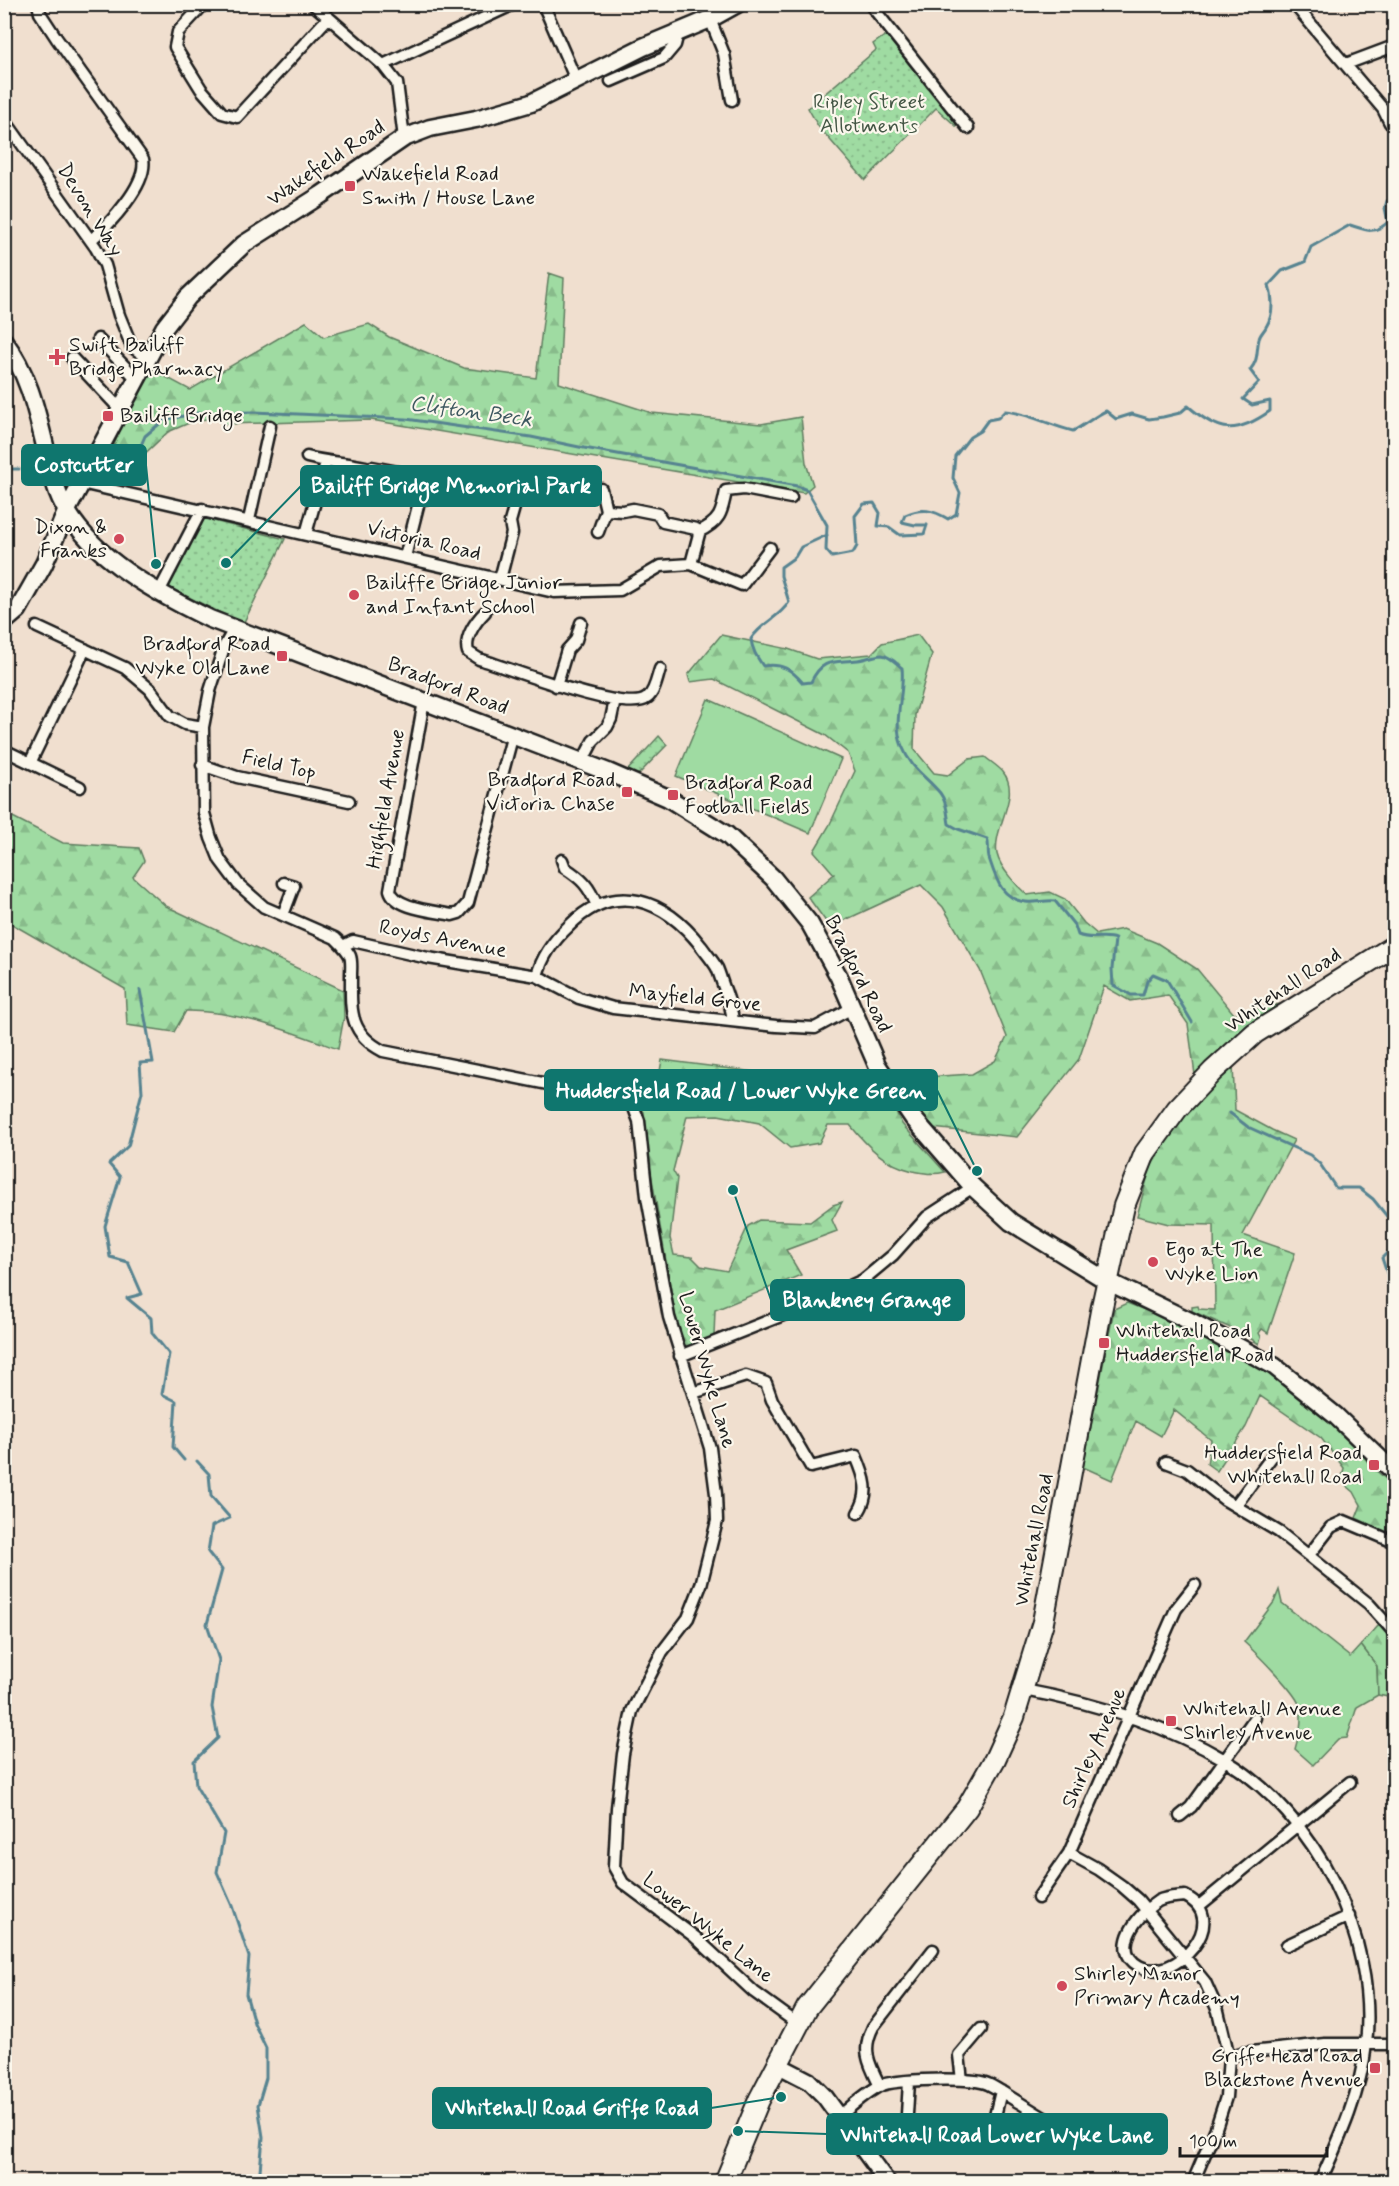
<svg xmlns="http://www.w3.org/2000/svg" width="1399" height="2186" font-family="Mynerve,sans-serif">
  <style>
    .grass { fill: #9fdba2; stroke: #5e7c5f; stroke-width: 1.5 }
    .forest { fill: url(#forest-firs); stroke: #5e7c5f; stroke-width: 1.5 }
    .park { fill: url(#park-dots); stroke: #5e7c5f; stroke-width: 1.5 }
    .lines { fill: none; stroke-linecap: round; stroke-linejoin: round }
    .stream { stroke: #568390; stroke-width: 3 }
    .street-casing { stroke: #1c1c1c; stroke-width: 15 }
    .secondary-casing { stroke: #1c1c1c; stroke-width: 20 }
    .primary-casing { stroke: #1c1c1c; stroke-width: 21 }
    .highway-casing { stroke: #1c1c1c; stroke-width: 24 }
    .street { stroke: #fbf7ec; stroke-width: 10 }
    .secondary { stroke: #fbf7ec; stroke-width: 15 }
    .primary { stroke: #fbf7ec; stroke-width: 16 }
    .highway { stroke: #fbf7ec; stroke-width: 20 }
    .poi-dot { fill: #d1495b; stroke: #fbf7ec; stroke-width: 2 }
    .labels { text-anchor: middle; dominant-baseline: central; stroke-width: 4.5; stroke-linejoin: round; paint-order: stroke }
    .park-label { font-size: 21px; fill: #435544; stroke: #fbf7ec }
    .street-label { font-size: 21px; fill: #1c1c1c; stroke: #fbf7ec }
    .poi-label { font-size: 21px; fill: #1c1c1c; stroke: #fbf7ec; text-anchor: start }
    .water-label { font-size: 22px; font-style: italic; fill: #3e5860; stroke: #fbf7ec }
    .leader { fill: none; stroke: #0f766e; stroke-width: 2 }
    .callout-dot { fill: #0f766e; stroke: #fbf7ec; stroke-width: 2 }
    .callout { fill: #0f766e; stroke: #0f766e; stroke-width: 2 }
    .callout-label { font-size: 22px; text-anchor: middle; font-weight: bold; fill: #fff }
  </style>
  <defs>
    <pattern id="forest-firs" width="22" height="20" patternUnits="userSpaceOnUse" patternTransform="scale(1.5)"><rect width="22" height="20" fill="#9fdba2"/><path d="M5 1l3.5 6h-7zM16 11l3.5 6h-7z" fill="#88bb8b"/></pattern>
    <pattern id="park-dots" width="8" height="8" patternUnits="userSpaceOnUse" patternTransform="scale(1.5)"><rect width="8" height="8" fill="#9fdba2"/><path d="M2 2h.1M6 6h.1" fill="none" stroke="#88bb8b" stroke-width="1.8" stroke-linecap="round"/></pattern>
  </defs>
  <rect width="100%" height="100%" fill="#f0dfcf"/>
  <filter id="ink" filterUnits="userSpaceOnUse"><feTurbulence type="fractalNoise" baseFrequency=".0167" numOctaves="2"/><feDisplacementMap in="SourceGraphic" scale="12" xChannelSelector="R" yChannelSelector="G"/><feConvolveMatrix kernelMatrix="1 2 1 2 8 2 1 2 1" color-interpolation-filters="sRGB"/></filter>
  <g filter="url(#ink)">
    <path class="grass" d="M708 699 841 759 810 833 676 776Z
      M1279 1590 1282 1603 1350 1657 1361 1645 1377 1666 1378 1695 1357 1707 1347 1738 1338 1739 1313 1765 1295 1749C1299 1735 1303 1721 1300 1707 1298 1694 1255 1652 1244 1642L1274 1602Z"/>
    <path class="forest" d="M549 273 564 278 559 383 652 413 761 424 801 417 806 463 813 485 804 493 371 420 225 424 223 418 196 420 168 432 123 474 100 479 123 423 153 370 190 390 306 322 324 337 369 324 389 337 464 368 536 378Z
      M721 635 788 649 817 659 871 654 882 643 918 635 932 654 915 715 914 749 934 773 948 775 969 759 985 757C991 762 999 767 1003 772 1022 795 992 828 997 854 1000 868 1017 886 1027 895L1050 892 1065 899 1084 923 1097 934 1123 929 1157 943 1197 969 1234 1014 1280 1004 1221 1050 1195 1075 1188 1024 1168 995 1130 1001 1104 986 1079 1059 1017 1137 932 1128 896 1079 972 1074 995 1061 1007 1037 980 970 943 907 921 885 830 927 808 897 834 874 814 851 829 826 855 771 848 753 825 735 714 679 690 682 688 675Z
      M5 813 63 843 139 848 144 861 133 877 166 906 343 990 344 1017 338 1049C291 1032 236 1010 186 1011L174 1032 127 1025 125 989 5 920Z
      M662 1060 818 1080 883 1084 902 1124 945 1172C933 1175 925 1173 913 1171 884 1164 868 1147 850 1125H828L819 1143 790 1148 759 1123 718 1115 687 1116 673 1171 677 1178 670 1238 674 1255 692 1257 701 1266 727 1271 748 1226 759 1220 810 1222 833 1205 842 1202 832 1220 837 1231 786 1250 801 1275 715 1310 714 1336 692 1347 680 1344 650 1167 644 1112 638 1104 656 1093Z
      M1233 1065 1235 1110 1272 1130 1294 1140 1243 1235 1295 1253 1268 1333 1262 1329 1259 1333 1261 1337 1259 1344 1242 1333 1192 1311V1307L1198 1306 1199 1309 1215 1310 1214 1225 1169 1224 1137 1216 1150 1168 1178 1123Z
      M1127 1303 1150 1312 1255 1363 1291 1388 1333 1424 1359 1451 1372 1467 1394 1486V1536L1356 1518 1361 1505 1354 1492 1341 1481 1344 1468 1321 1438 1260 1396 1246 1427 1217 1471 1207 1464 1211 1440 1174 1410 1161 1436 1136 1421 1112 1480 1083 1467 1114 1309Z
      M1379 1625 1394 1643V1698L1378 1695 1377 1666 1361 1645Z"/>
    <path class="park" d="M886 35 956 122V126L936 108 865 180 818 126 808 108 876 50 873 44Z
      M202 518 285 539 243 624 166 586Z
      M659 736 667 745 636 777 626 772Z"/>
    <g class="lines">
      <path class="stream" d="M4 469H19
        M28 469H37
        M101 473 124 468 136 457 145 436 164 420 198 413 254 412 406 419 531 437 584 448 797 486 807 490 827 525 826 550 832 557 853 553 857 546 855 516 864 504 874 503 880 513 878 526 889 527 900 535 924 534 927 525H915L902 522 905 515C922 507 933 510 948 519L956 514 960 493 953 478 955 456 970 437 980 431 988 420 998 418 1005 411C1028 413 1051 426 1073 431 1083 426 1098 414 1106 411L1116 419 1132 414 1149 419 1163 417 1180 413 1188 406C1219 433 1236 435 1270 411V401L1252 405 1243 399 1259 382 1250 370C1259 360 1256 351 1259 339 1260 334 1264 331 1266 327 1274 314 1273 299 1269 285L1282 271 1305 262 1311 247 1350 225C1366 230 1374 235 1388 222L1385 208 1387 201 1394 198
        M827 535 801 547 795 557 781 567V576L789 602C779 618 761 623 751 639 752 650 757 657 763 666 782 663 791 669 803 683L811 682C823 657 835 663 858 660 866 659 875 655 882 655 890 656 896 663 902 668 905 694 892 721 902 746 911 769 926 776 940 793 947 802 947 813 949 824L958 829 987 839C990 845 987 851 989 858 996 879 1001 899 1026 902 1035 903 1046 900 1055 901L1075 926 1078 935C1093 941 1104 934 1115 939L1112 969 1113 985 1131 995H1143L1147 981 1153 974 1167 980 1192 1022
        M140 990 153 1062 140 1063 142 1092 128 1146 109 1164 120 1177 105 1226 110 1257 128 1262 142 1294 127 1298 151 1318 152 1333 169 1354 162 1394 176 1401 173 1447 184 1460
        M1230 1113 1248 1127 1310 1155 1320 1164 1336 1188H1359L1373 1199 1394 1225
        M1394 1246 1382 1258 1388 1276 1394 1282
        M197 1461 209 1474 211 1496 230 1518 212 1526 208 1552 222 1570 207 1624 219 1660 212 1707 218 1738 194 1761 196 1786 224 1833 217 1872 232 1906 249 1957 246 1994 254 2023 266 2048V2078L258 2105 263 2137 259 2182"/>
      <defs>
        <path id="street" d="M38 4 40 13 57 39 143 159C148 184 109 225 91 240
          M204 4 178 32 175 47 201 89 222 113 237 117 328 18
          M313 4 383 65 397 83 404 138
          M543 4 576 80
          M870 4 968 128
          M1294 4 1383 109 1390 123
          M710 19 724 54 732 100
          M1346 64 1394 46
          M383 65 514 4
          M611 81 664 58 675 45 678 33
          M4 119 96 248 105 265 119 315 132 347 147 357
          M98 339 136 378
          M72 358 120 409
          M307 457C326 462 346 463 366 467
          M372 467 409 474 417 478
          M412 488a11 11 0 1 1 22 0a11 11 0 1 1-22 0Z
          M432 481 442 478 479 484
          M81 483 554 592 620 590 661 566 691 564 742 585 770 548
          M500 486 519 490H532
          M606 510 623 511 633 509 658 514 663 522 696 529 699 534 691 564
          M249 520 270 426
          M598 532 606 510 601 489
          M698 532C720 522 722 513 726 491L744 489 791 498
          M306 534 326 462
          M405 557 420 498
          M500 579 512 533 510 522 519 490
          M159 592 202 509
          M485 612C475 622 464 638 468 652L479 659C506 667 627 715 647 698 655 692 657 678 660 669
          M37 627 125 668 150 689 170 716 185 724 203 727
          M234 629 224 647 210 691 203 727 204 813 211 838 220 860 238 884 264 907 335 938C340 943 347 949 350 956 352 961 351 969 351 975 351 1009 348 1033 383 1051L617 1098 628 1103 634 1108 639 1121 647 1197 669 1317 710 1448 716 1494 717 1521 701 1585 688 1618 662 1652 632 1711 623 1754 617 1808 614 1867 623 1883 695 1937 754 1992 798 2024
          M556 686 567 650 576 640 581 623
          M424 701 390 890C395 909 435 911 452 915L459 913 468 903 513 734
          M4 750 80 787
          M31 761 85 649
          M582 762 593 741 607 727 611 719 615 700
          M202 765 237 777 349 801
          M562 860 565 868C582 879 589 886 597 906
          M283 915 294 886 284 883
          M343 946 353 941 428 958 537 976 579 998 613 1008 776 1026 815 1028 852 1008
          M537 976C542 956 554 940 569 926 615 879 665 900 701 946 706 953 713 961 717 968 720 975 722 983 725 990 729 1001 732 1010 733 1021
          M680 1356 811 1304 863 1280 893 1255 927 1217 973 1187
          M693 1393 746 1376 766 1383 772 1400 811 1467 856 1456C865 1477 871 1493 858 1513
          M1166 1462 1187 1470 1225 1500 1279 1532 1369 1604 1394 1632
          M1235 1506 1273 1455
          M1309 1555 1331 1527 1344 1521 1394 1542
          M1024 1690C1094 1703 1163 1723 1225 1760 1316 1815 1378 1939 1366 2044 1361 2092 1340 2138 1320 2182
          M1180 1816 1191 1807 1255 1718
          M1069 1853 1098 1869 1122 1886 1138 1900 1205 1982 1218 2011 1229 2057 1226 2097 1216 2128 1193 2182
          M1185 1896C1234 1920 1173 1986 1139 1966 1109 1949 1139 1913 1158 1901 1166 1897 1177 1897 1185 1896Z
          M1038 1898 1069 1853 1176 1609 1195 1585
          M1199 1906 1350 1782
          M1287 1945 1349 1916
          M1229 2057 1241 2053 1325 2044H1394
          M962 2080 959 2055 981 2029
          M880 2086C869 2064 861 2050 873 2027L933 1950
          M907 2114 909 2082
          M839 2117C851 2106 865 2094 879 2086 895 2079 971 2077 988 2084 999 2089 1009 2097 1020 2103 1042 2117 1064 2130 1087 2142
          M989 2141 1001 2091"/>
        <path id="secondary" d="M778 2065 809 2081 825 2097 887 2182"/>
        <path id="primary" d="M4 341C36 383 40 435 55 484 74 549 152 591 210 619L608 772 668 798 727 835 773 878 810 924 839 977 877 1065 913 1118 973 1187 1011 1222 1107 1281 1194 1323 1274 1366 1336 1416 1394 1472
          M4 622 18 610 44 564 66 512 164 328 188 297 244 244 321 195 404 138 430 128 476 119 531 103 643 47 710 19 737 4"/>
        <path id="highway" d="M725 2182 759 2100 807 2008 967 1808 995 1759 1014 1717 1043 1622 1101 1311 1124 1206 1145 1153 1177 1109 1213 1071 1255 1033 1394 946"/>
      </defs>
      <use href="#street" class="street-casing"/>
      <use href="#secondary" class="secondary-casing"/>
      <use href="#primary" class="primary-casing"/>
      <use href="#highway" class="highway-casing"/>
      <use href="#street" class="street"/>
      <use href="#secondary" class="secondary"/>
      <use href="#primary" class="primary"/>
      <use href="#highway" class="highway"/>
    </g>
  </g>
  <g class="poi-dot">
    <rect x="344" y="180" width="12" height="12" rx="3"/>
    <path d="M54 348h6v6h6v6h-6v6h-6v-6h-6v-6h6z"/>
    <rect x="102" y="410" width="12" height="12" rx="3"/>
    <circle cx="119" cy="539" r="6"/>
    <circle cx="354" cy="595" r="6"/>
    <rect x="276" y="650" width="12" height="12" rx="3"/>
    <rect x="621" y="786" width="12" height="12" rx="3"/>
    <rect x="667" y="789" width="12" height="12" rx="3"/>
    <circle cx="1153" cy="1262" r="6"/>
    <rect x="1098" y="1337" width="12" height="12" rx="3"/>
    <rect x="1368" y="1459" width="12" height="12" rx="3"/>
    <rect x="1165" y="1715" width="12" height="12" rx="3"/>
    <circle cx="1062" cy="1986" r="6"/>
    <rect x="1369" y="2062" width="12" height="12" rx="3"/>
  </g>
  <g class="labels">
    <g class="park-label">
      <text x="869" y="102">Ripley Street<tspan x="869" dy="24">Allotments</tspan></text>
    </g>
    <g class="street-label">
      <text transform="translate(326 163) rotate(-34)">Wakefield Road</text>
      <text transform="translate(90 210) rotate(58)">Devon Way</text>
      <text transform="translate(424 541) rotate(13)">Victoria Road</text>
      <text transform="translate(448 686) rotate(21)">Bradford Road</text>
      <text transform="translate(279 765) rotate(13)">Field Top</text>
      <text transform="translate(386 799) rotate(-80)">Highfield Avenue</text>
      <text transform="translate(443 939) rotate(11)">Royds Avenue</text>
      <text transform="translate(858 974) rotate(64)">Bradford Road</text>
      <text transform="translate(1283 990) rotate(-34)">Whitehall Road</text>
      <text transform="translate(695 998) rotate(6)">Mayfield Grove</text>
      <text transform="translate(707 1370) rotate(74)">Lower Wyke Lane</text>
      <text transform="translate(1034 1540) rotate(-79)">Whitehall Road</text>
      <text transform="translate(1094 1748) rotate(-66)">Shirley Avenue</text>
      <text transform="translate(708 1928) rotate(39)">Lower Wyke Lane</text>
    </g>
    <g class="poi-label">
      <text x="362" y="174">Wakefield Road<tspan x="362" dy="24">Smith / House Lane</tspan></text>
      <text x="69" y="345">Swift Bailiff<tspan x="69" dy="24">Bridge Pharmacy</tspan></text>
      <text x="120" y="416">Bailiff Bridge</text>
      <text x="107" y="527" text-anchor="end">Dixon &amp;<tspan x="107" dy="24">Franks</tspan></text>
      <text x="366" y="583">Bailiffe Bridge Junior<tspan x="366" dy="24">and Infant School</tspan></text>
      <text x="270" y="644" text-anchor="end">Bradford Road<tspan x="270" dy="24">Wyke Old Lane</tspan></text>
      <text x="615" y="780" text-anchor="end">Bradford Road<tspan x="615" dy="24">Victoria Chase</tspan></text>
      <text x="685" y="783">Bradford Road<tspan x="685" dy="24">Football Fields</tspan></text>
      <text x="1165" y="1250">Ego at The<tspan x="1165" dy="24">Wyke Lion</tspan></text>
      <text x="1116" y="1331">Whitehall Road<tspan x="1116" dy="24">Huddersfield Road</tspan></text>
      <text x="1362" y="1453" text-anchor="end">Huddersfield Road<tspan x="1362" dy="24">Whitehall Road</tspan></text>
      <text x="1183" y="1709">Whitehall Avenue<tspan x="1183" dy="24">Shirley Avenue</tspan></text>
      <text x="1074" y="1974">Shirley Manor<tspan x="1074" dy="24">Primary Academy</tspan></text>
      <text x="1363" y="2056" text-anchor="end">Griffe Head Road<tspan x="1363" dy="24">Blackstone Avenue</tspan></text>
    </g>
    <g class="water-label">
      <text transform="translate(471 412) rotate(8)">Clifton Beck</text>
    </g>
  </g>
  <path class="leader" d="M156 564L146 465M226 563L301 486M977 1171L937 1090M733 1190L771 1300M781 2097L711 2108M738 2131L827 2134"/>
  <g class="callout-dot">
    <circle cx="156" cy="564" r="6"/>
    <circle cx="226" cy="563" r="6"/>
    <circle cx="977" cy="1171" r="6"/>
    <circle cx="733" cy="1190" r="6"/>
    <circle cx="781" cy="2097" r="6"/>
    <circle cx="738" cy="2131" r="6"/>
  </g>
  <g class="callout">
    <rect x="22" y="445" width="124" height="40" rx="6"/>
    <rect x="301" y="466" width="300" height="40" rx="6"/>
    <rect x="545" y="1070" width="392" height="40" rx="6"/>
    <rect x="771" y="1280" width="193" height="40" rx="6"/>
    <rect x="433" y="2088" width="278" height="40" rx="6"/>
    <rect x="827" y="2114" width="340" height="40" rx="6"/>
  </g>
  <g class="callout-label">
    <text x="84" y="472">Costcutter</text>
    <text x="451" y="493">Bailiff Bridge Memorial Park</text>
    <text x="741" y="1098">Huddersfield Road / Lower Wyke Green</text>
    <text x="867" y="1307">Blankney Grange</text>
    <text x="572" y="2115">Whitehall Road Griffe Road</text>
    <text x="997" y="2142">Whitehall Road Lower Wyke Lane</text>
  </g>
  <rect width="1399" height="2186" fill="none" stroke="#fbf7ec" stroke-width="24"/>
  <rect x="12" y="12" width="1375" height="2162" fill="none" stroke="#1c1c1c" stroke-width="2" filter="url(#ink)"/>
  <path d="M1180 2147v9h147v-9" fill="none" stroke="#1c1c1c" stroke-width="3"/>
  <text x="1189" y="2147" font-size="18" fill="#1c1c1c" stroke="#fbf7ec" stroke-width="4.5" paint-order="stroke">100 m</text>
</svg>
